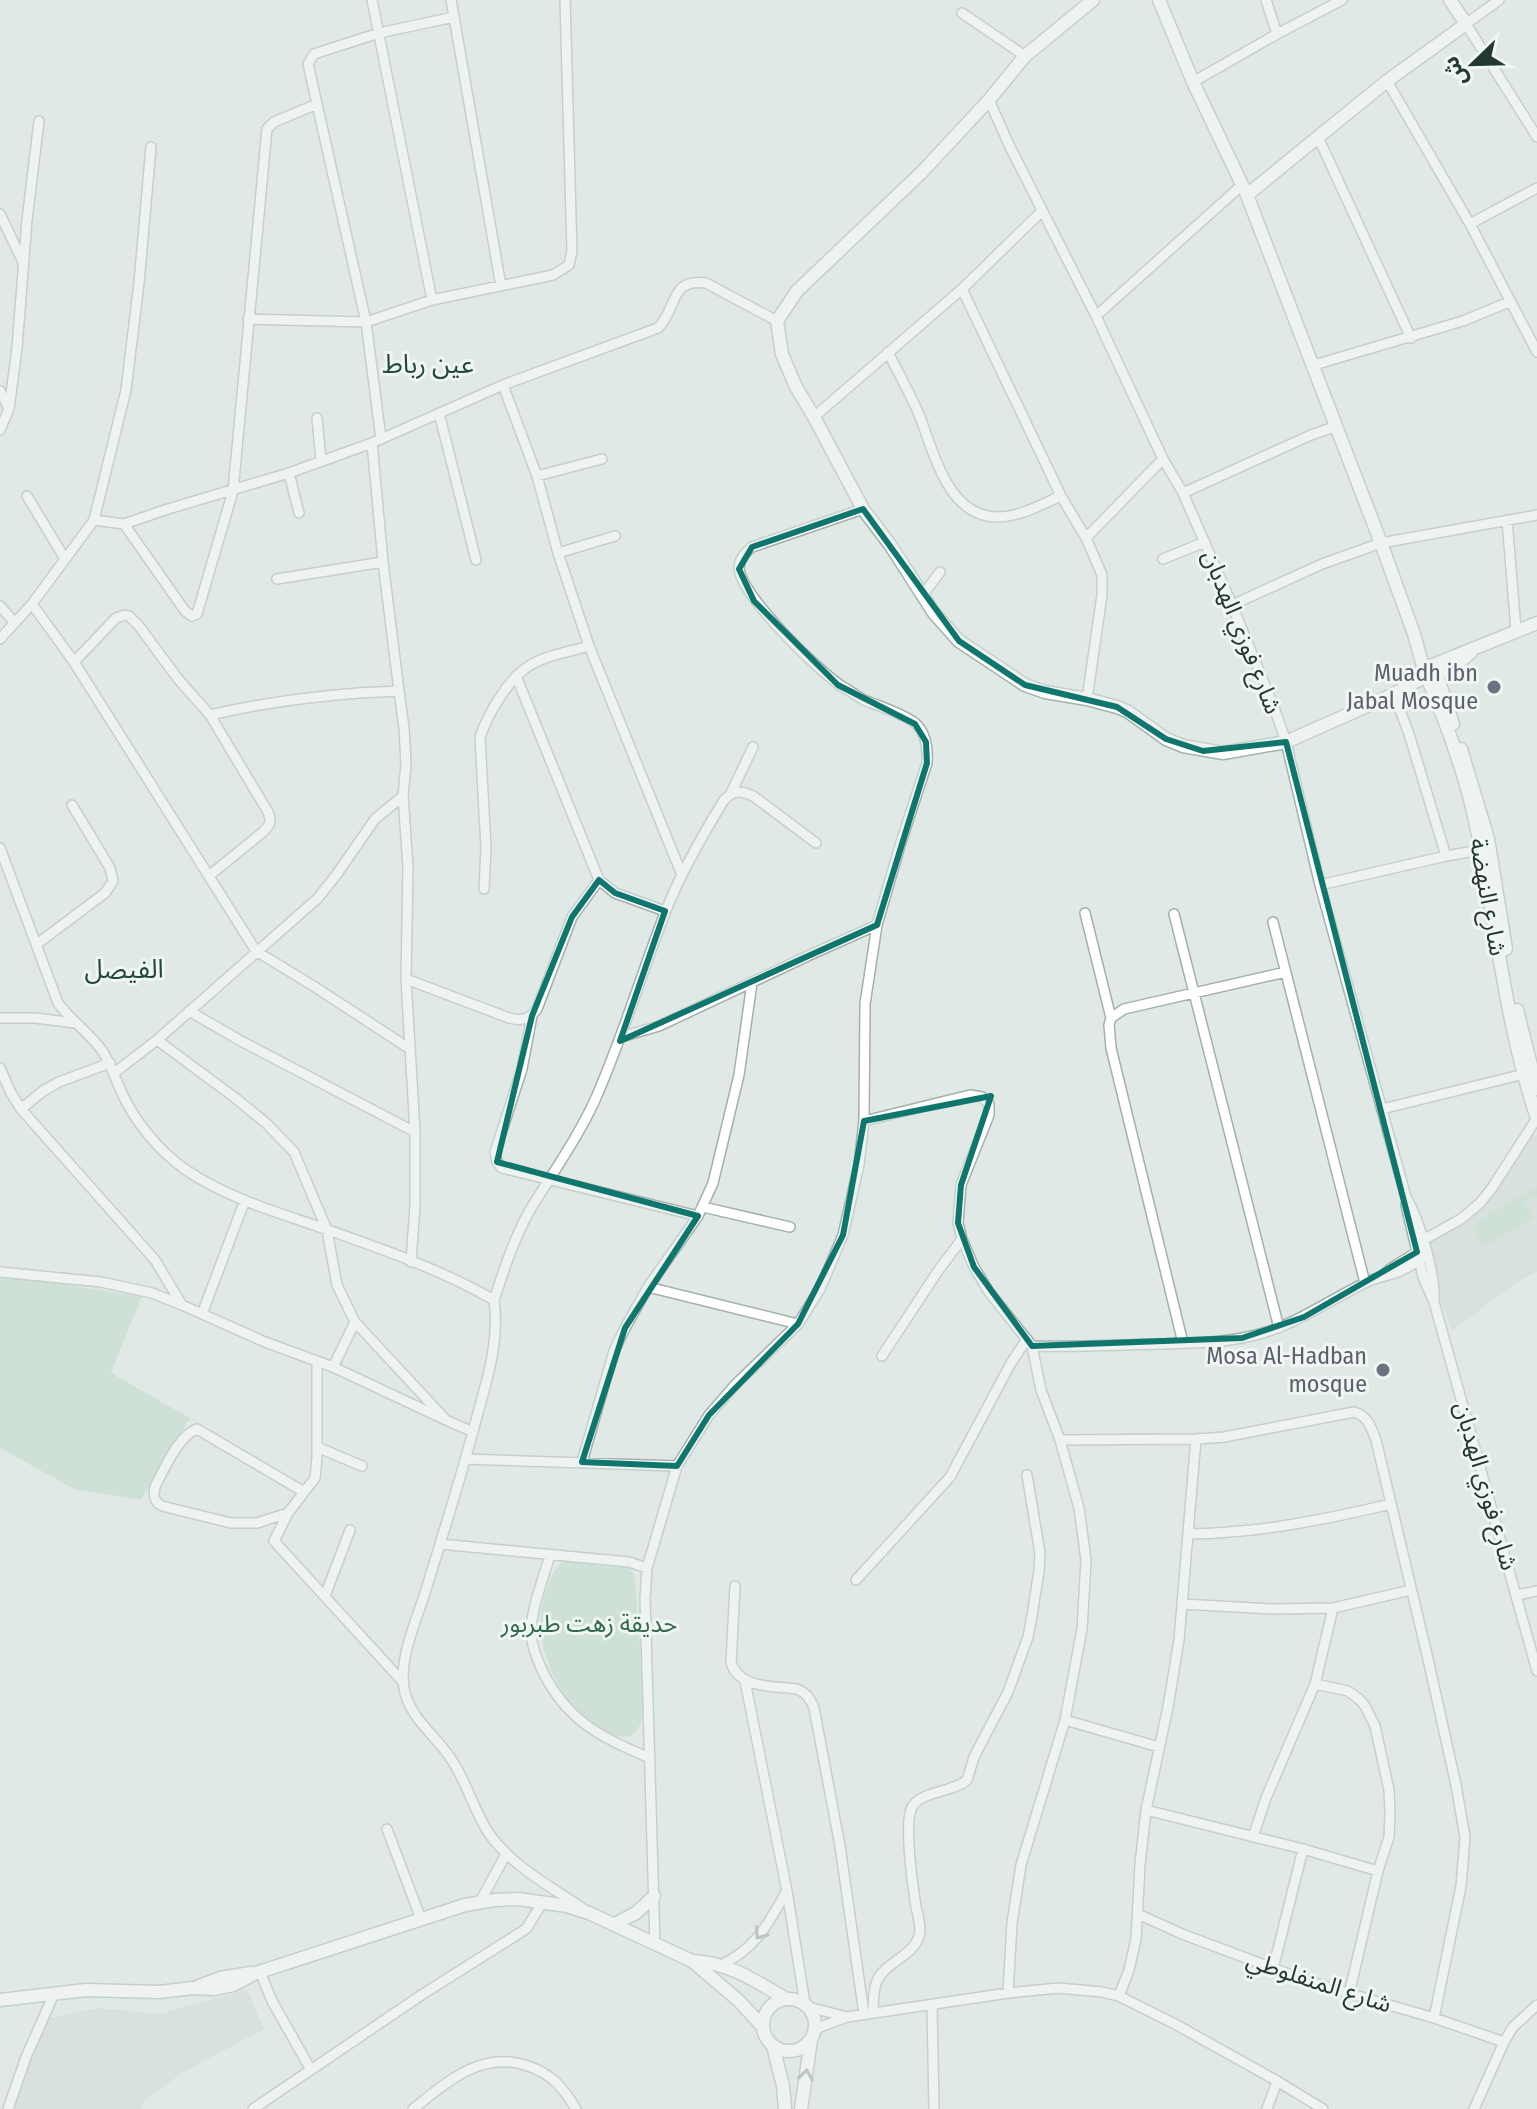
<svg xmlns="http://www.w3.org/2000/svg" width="1537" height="2109" font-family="'Fira Sans Condensed','Noto Sans Arabic',sans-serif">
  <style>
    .built { fill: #ced8d5 }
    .green { fill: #bbd7c5 }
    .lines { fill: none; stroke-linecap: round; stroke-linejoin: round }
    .street-casing { stroke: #a4b0ac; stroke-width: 12 }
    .secondary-casing { stroke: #a1b3ae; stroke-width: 15 }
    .street { stroke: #fff; stroke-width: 9 }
    .secondary { stroke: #fff; stroke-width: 12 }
    .oneway { stroke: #919b99 }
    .marked { fill: none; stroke: #0f766e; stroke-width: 6; stroke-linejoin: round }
    .worship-dot { fill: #6b7280; stroke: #f0f6f3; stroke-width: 3 }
    .labels { text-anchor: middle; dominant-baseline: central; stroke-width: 6; stroke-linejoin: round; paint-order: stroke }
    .street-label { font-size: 24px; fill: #233733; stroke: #f0f6f3 }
    .worship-label { font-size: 24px; fill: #5b616d; stroke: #f0f6f3; text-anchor: end }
    .park-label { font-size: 24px; fill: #32684b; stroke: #f0f6f3 }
    .neighbourhood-label { font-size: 26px; fill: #224640; stroke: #f0f6f3 }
  </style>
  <rect width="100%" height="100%" fill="#e0e9e5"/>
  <path class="built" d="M1533 1135H1537V1272L1517 1282 1452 1331 1437 1289 1428 1251 1429 1244 1465 1222 1483 1205 1502 1181 1529 1136Z
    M247 1989 264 2029 182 2073 146 2100 141 2109H9L41 2020 98 2008 160 2014Z"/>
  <path class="green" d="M1537 1187V1195L1525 1202 1534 1218 1484 1246 1472 1225 1508 1203Z
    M0 1275 142 1296 111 1373 190 1418 141 1500 74 1489 0 1448Z
    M565 1560 608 1567 618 1566 629 1568 635 1576 644 1707C642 1717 641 1730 632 1735 621 1740 612 1734 603 1730 566 1713 544 1666 540 1628 539 1615 542 1603 546 1591 551 1578 554 1568 565 1560Z"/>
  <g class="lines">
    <defs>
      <path id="street" d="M372 0 432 300
        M451 0 501 286
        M1266 0 1277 34
        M1499 0 1466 24 1537 137
        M962 13 1025 56
        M1387 81 1470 224 1537 352
        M1193 82 1277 34 1342 0
        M989 100 1010 147 1096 316 1163 459 1183 493 1232 605 1275 710 1286 742 1320 885 1406 1197C1420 1221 1436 1276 1434 1302
        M1318 137 1411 338
        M0 214 22 260
        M1470 224 1537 188
        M962 289 1061 496 1086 538 1102 575V595L1087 699
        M1096 316 1242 185
        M248 319 366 322 308 64 314 54 379 33 454 17
        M888 352C898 372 909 392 918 412 934 450 946 517 998 517 1020 517 1042 504 1061 496
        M1314 365 1463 321 1509 302
        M503 385 537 476 558 553 589 646 682 875
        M0 391 9 409 0 430
        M9 409 17 348 27 220 39 121
        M439 413 476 560
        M814 417 962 289 1042 211
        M317 418 321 461
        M381 439 366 322 432 300 553 275 569 265 572 251 565 0
        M372 443 383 562 399 691
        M289 473 299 513
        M537 476 602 459
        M1183 493 1311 435 1337 426
        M27 496 65 559
        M94 520 124 524 168 509 289 473 372 443 503 385 658 328C678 308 669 278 706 283L777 321
        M1507 520 1516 630
        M124 524 185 611 192 616 197 614 233 491 267 129 274 122 317 104
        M1086 538 1163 459
        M558 553 615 536
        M1163 559 1205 542
        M277 579 383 562
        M923 595 940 572
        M32 604 74 662 256 951 315 987 410 1049
        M1232 605 1322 564 1381 543 1537 515
        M0 606 15 623
        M0 639 32 604 94 520 126 390 139 283 151 147
        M74 662 116 618 125 615 129 616 139 626 178 679 210 715
        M516 676 599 880 615 893 665 911
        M1394 694 1409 734 1446 856
        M731 793 753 747
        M0 848 58 1003C71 1021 91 1034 103 1052 111 1065 115 1078 121 1091 134 1121 159 1151 186 1170 223 1195 266 1209 308 1223 368 1244 439 1268 494 1300 500 1344 486 1382 475 1424 460 1481 442 1537 425 1593 416 1621 397 1663 405 1693 413 1722 438 1737 453 1762 467 1784 474 1810 488 1832 510 1865 550 1886 582 1908
        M210 875 263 832C270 825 272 822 268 812L210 715C271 701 336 693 399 691L404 728 406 764 403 796 408 867 406 979 415 1132V1205L411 1262
        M1320 885 1446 856 1480 850
        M484 889 486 848 480 737C488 714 508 679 529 666 546 655 569 652 589 646
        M1085 913 1111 1018 1109 1025 1111 1048 1183 1343
        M1174 914 1279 1328
        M1273 922 1365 1283
        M37 944 105 893 113 881 110 868 72 805
        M406 979 509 1018C522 1021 529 1020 537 1009L572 917 599 880
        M189 1011 241 1041 415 1132
        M532 1016 522 1069 495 1152 497 1162 502 1168 698 1216
        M0 1018H35L75 1023
        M1111 1018 1124 1009 1286 972
        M621 1037 659 1026 812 954 877 925
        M157 1040 234 1097 266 1123 294 1152 327 1230 337 1285 355 1322 446 1420 473 1432
        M0 1068 11 1093 21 1109 155 1260 182 1305 265 1342 333 1367 446 1420
        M114 1073 157 1040 318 898 337 874 375 819 403 796
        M21 1109 43 1091 59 1082 110 1063
        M1382 1109 1524 1074
        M864 1121 970 1095 982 1097 989 1104V1115L961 1185 958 1223 962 1239 974 1267 989 1292 1032 1346 1041 1390 1060 1440 1079 1508 1086 1560 1082 1629 1065 1720 1021 1865 1012 1923 1008 1993
        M1406 1205 1423 1277 1434 1302 1537 1671
        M703 1207 790 1227
        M1423 1240 1461 1219 1480 1203 1492 1188 1537 1118
        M0 1272 101 1282 152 1293 182 1305
        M1384 1275 1390 1269 1420 1250
        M648 1287 798 1324
        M494 1300C504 1270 514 1238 530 1210 552 1174 577 1139 595 1100 622 1039 641 975 665 913 680 874 702 836 724 800 734 790 740 790 753 796L816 843
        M202 1314 245 1200
        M1032 1346C1075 1347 1117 1345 1160 1344 1194 1343 1230 1343 1263 1333 1300 1322 1331 1299 1367 1282 1376 1278 1385 1276 1395 1273 1405 1270 1413 1264 1422 1258
        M882 1356 938 1271 962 1239
        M317 1361V1457L315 1478 288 1513 274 1541 403 1682
        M333 1367 355 1322
        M1060 1440 1196 1439 1224 1437 1354 1412C1368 1416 1371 1427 1376 1440L1428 1659 1456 1785 1465 1837 1461 1886 1434 2018
        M317 1447 362 1466
        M466 1459 677 1466
        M582 1462 614 1351 625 1328 648 1287 698 1216 713 1183 739 1075 752 983
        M288 1513 257 1523H231L162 1506C154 1502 153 1496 155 1487 163 1471 179 1435 197 1429L304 1492
        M1189 1534C1259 1533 1323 1520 1391 1504
        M440 1544 629 1562 647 1568
        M550 1555C543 1580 531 1608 531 1634 532 1646 537 1659 542 1670 566 1720 601 1738 650 1758
        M856 1580 950 1477 1011 1363 1027 1339
        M735 1586 731 1662C738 1689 774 1686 797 1689 806 1693 810 1698 814 1708L840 1846 864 2014
        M1517 1595 1537 1591
        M325 1596 350 1530
        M1182 1604 1273 1609 1333 1608 1411 1590
        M745 1681 787 1891 805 2004
        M1315 1684 1348 1691 1359 1699 1365 1706 1375 1726 1389 1790 1390 1814 1389 1837 1378 1871 1349 1994
        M1065 1720 1159 1747
        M1146 1810 1303 1849 1378 1871
        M387 1829 421 1919
        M1253 1837 1266 1798 1315 1684 1333 1608
        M480 1902 506 1854
        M1138 1914 1182 1934 1310 1982 1434 2018 1504 2042
        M655 1944 645 1599 647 1568 677 1466 709 1415 736 1384 798 1324 820 1289 843 1235 859 1165 864 1121 865 1004 877 925 901 842 927 763C928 749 926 733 915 723 900 712 881 707 864 700 857 696 850 691 843 687 820 673 738 593 739 567 740 558 745 553 752 547L863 509
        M721 1965C757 1948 768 1923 787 1891
        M1273 1969 1303 1849
        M260 1972 272 2001 311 2070
        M1119 1996 1129 1970 1136 1939 1140 1865 1146 1810 1168 1707 1179 1640 1196 1439
        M932 2005 934 2109
        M808 2007 847 2017
        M873 2012C873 2002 873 1991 877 1981 885 1961 919 1955 920 1930 920 1920 916 1910 915 1900 912 1881 904 1821 912 1807 923 1790 952 1793 967 1780L974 1757 1008 1692 1028 1637 1032 1616 1039 1571 1040 1553 1027 1475
        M815 2029 847 2017 1008 1993 1058 1988 1102 1992 1119 1996 1175 2024 1277 2081 1323 2109
        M8 2109 26 2057 54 1994
        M253 2109 423 1994 526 1929 543 1902
        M413 2109C446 2083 480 2051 525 2065 551 2073 562 2086 576 2109
        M1267 2109 1277 2081
        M1474 2109 1504 2042 1513 2027 1537 2005"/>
      <path id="secondary" d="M1093 0 1025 56 989 100 922 172 797 291 777 321 782 354 796 387 814 417 863 509 891 546 934 613 959 641 1025 685 1045 692 1087 699 1117 707 1127 711 1166 739 1183 746 1223 753 1286 742 1394 694 1424 677V670L1428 666H1436L1439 671V676L1434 681 1428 680 1424 677
        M1159 0 1193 82 1247 195 1381 543 1414 634 1424 670
        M1247 195 1387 81 1466 24 1450 0
        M1433 665 1537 623
        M1439 674 1461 661 1471 652
        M1438 678 1453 724
        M1428 680C1447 724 1466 778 1476 825 1496 923 1505 1023 1537 1118
        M1461 749 1488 839 1506 949
        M1517 1010 1537 1089
        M615 1924 636 1913 654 1896
        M692 1961C728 1962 756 1981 786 1999
        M199 1986 220 1978 251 1973
        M763 2025a26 26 0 1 1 52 0a26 26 0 1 1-52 0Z
        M0 2000 86 1990 159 1992 193 1988 213 1989 233 1985 256 1973 465 1905 495 1900 518 1899 567 1906 589 1913 692 1961 738 2000 763 2027
        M773 2046 783 2086 785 2109
        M801 2109 811 2040"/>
    </defs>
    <use href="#street" class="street-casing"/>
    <use href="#secondary" class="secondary-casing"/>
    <use href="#street" class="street"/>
    <use href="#secondary" class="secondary"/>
  </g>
  <defs><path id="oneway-chevron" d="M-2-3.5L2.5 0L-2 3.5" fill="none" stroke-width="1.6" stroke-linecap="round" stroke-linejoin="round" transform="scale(2)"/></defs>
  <g class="oneway">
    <use href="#oneway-chevron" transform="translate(760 1934) rotate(126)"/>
    <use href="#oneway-chevron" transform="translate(806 2075) rotate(-82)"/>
  </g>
  <path d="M0 0H1537V2109H0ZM863 509 959 641 1025 685 1117 707 1166 739 1203 751 1286 742 1417 1252 1304 1317 1242 1338 1032 1346 974 1267 958 1223 961 1185 991 1096 864 1121 843 1235 798 1324 709 1415 677 1466 582 1462 625 1328 698 1216 497 1162 532 1016 572 917 599 880 615 893 665 911 620 1041 877 925 927 763 926 742 915 724 838 685 754 601 739 569 752 547Z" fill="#e0e9e5" fill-opacity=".55" fill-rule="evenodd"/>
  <path class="marked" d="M863 509 959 641 1025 685 1117 707 1166 739 1203 751 1286 742 1417 1252 1304 1317 1242 1338 1032 1346 974 1267 958 1223 961 1185 991 1096 864 1121 843 1235 798 1324 709 1415 677 1466 582 1462 625 1328 698 1216 497 1162 532 1016 572 917 599 880 615 893 665 911 620 1041 877 925 927 763 926 742 915 724 838 685 754 601 739 569 752 547Z"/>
  <g class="worship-dot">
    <circle cx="1494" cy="687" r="8"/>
    <circle cx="1383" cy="1370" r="8"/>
  </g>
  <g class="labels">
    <g class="street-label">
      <text transform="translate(1242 632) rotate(68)">شارع فوزي الهدبان</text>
      <text transform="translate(1488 897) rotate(80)">شارع النهضة</text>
      <text transform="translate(1486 1486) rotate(74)">شارع فوزي الهدبان</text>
      <text transform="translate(1319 1982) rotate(18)">شارع المنفلوطي</text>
    </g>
    <g class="worship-label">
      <text x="1478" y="673">Muadh ibn<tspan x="1478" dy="28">Jabal Mosque</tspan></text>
      <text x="1367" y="1356">Mosa Al-Hadban<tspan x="1367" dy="28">mosque</tspan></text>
    </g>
    <g class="park-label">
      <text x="589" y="1624">حديقة زهت طبربور</text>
    </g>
    <g class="neighbourhood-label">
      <text x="428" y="364">عين رباط</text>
      <text x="124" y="969">الفيصل</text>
    </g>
  </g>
  <g transform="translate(1473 64) rotate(247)" stroke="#f0f6f3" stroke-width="6" paint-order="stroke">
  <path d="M0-6L14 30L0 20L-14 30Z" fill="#233733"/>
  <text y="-12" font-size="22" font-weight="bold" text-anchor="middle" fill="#233733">ش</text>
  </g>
</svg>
